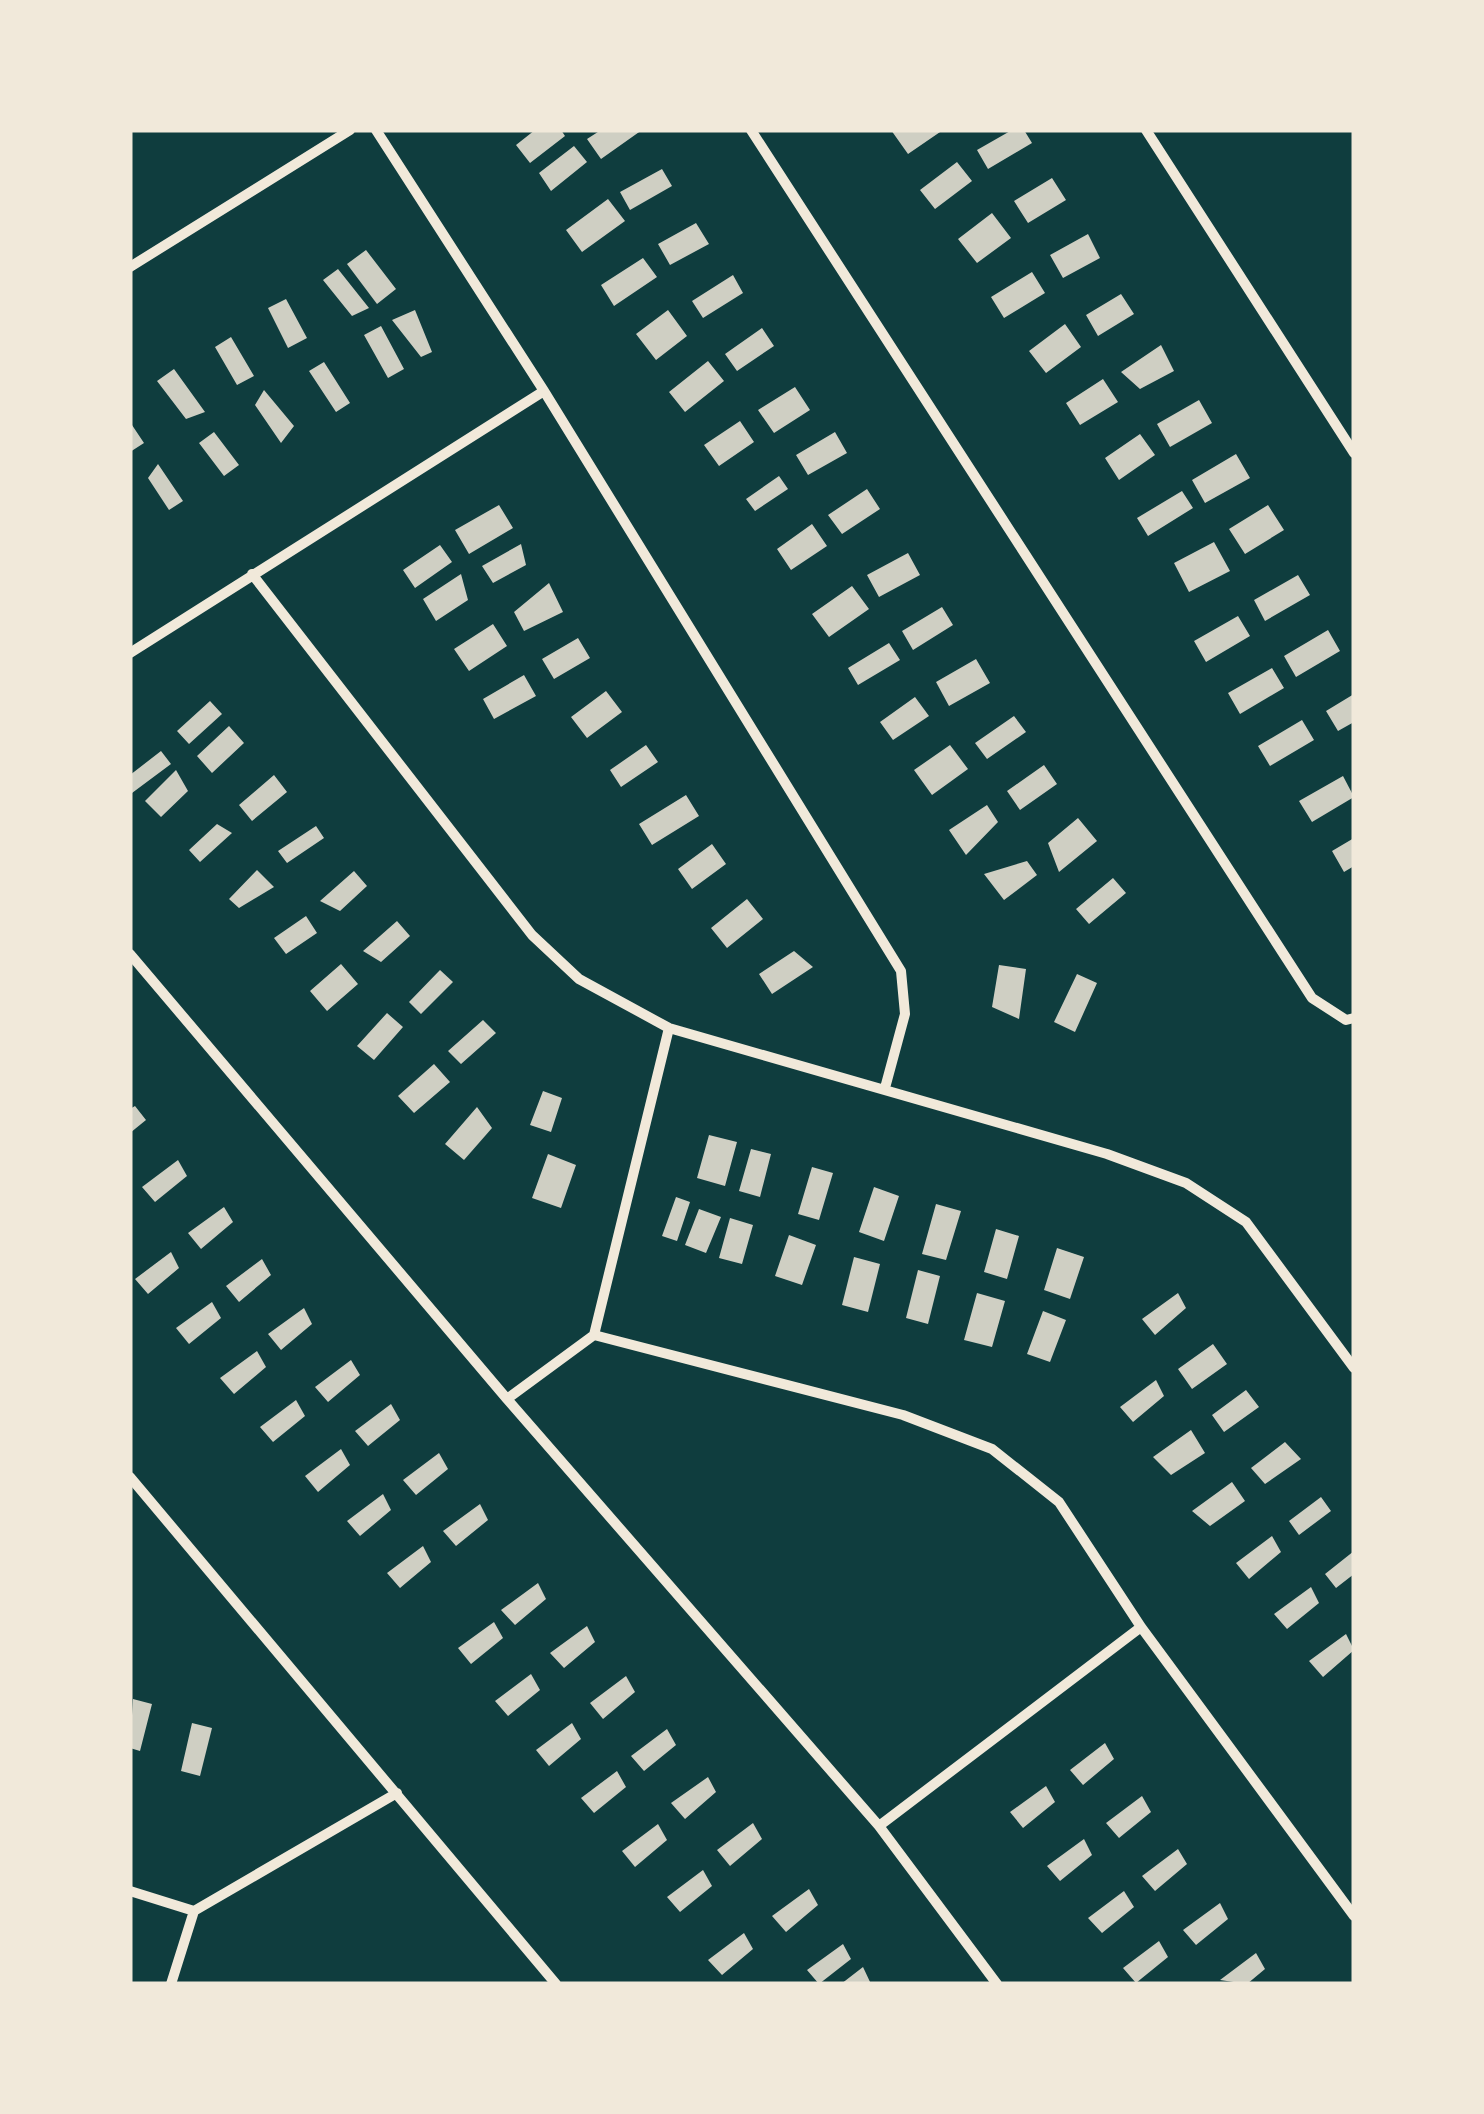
<svg xmlns="http://www.w3.org/2000/svg" width="1484" height="2114" font-family="Lora,serif">
  <style>
    .building { fill: #cfcfc3 }
    .lines { fill: none; stroke-linecap: round; stroke-linejoin: round }
    .minor { stroke: #f1e9da; stroke-width: 10 }
  </style>
  <rect width="100%" height="100%" fill="#0f3d3e"/>
  <path class="building" d="M535 130H561L565 136 530 163 516 145Z
    M601 130H642L601 159 587 139Z
    M891 130H943L908 154Z
    M1012 130H1024L1032 143 988 169 977 150Z
    M574 146 587 162 551 191 539 173Z
    M957 162 972 181 935 209 920 190Z
    M662 169 672 186 630 210 620 192Z
    M1052 178 1066 200 1028 223 1014 201Z
    M608 199 625 221 582 252 566 230Z
    M992 213 1011 238 977 263 958 239Z
    M696 223 709 244 670 265 658 244Z
    M1088 234 1100 258 1063 278 1050 255Z
    M366 250 396 289 377 304 347 264Z
    M643 258 657 277 614 306 601 285Z
    M338 269 369 308 352 316 323 280Z
    M1032 272 1045 293 1004 318 991 297Z
    M733 275 743 293 703 318 692 301Z
    M1121 294 1134 314 1098 336 1086 315Z
    M286 299 307 338 288 348 268 308Z
    M415 310 432 352 421 357 392 320Z
    M668 310 687 336 656 360 636 334Z
    M1065 324 1081 347 1046 373 1029 351Z
    M381 326 404 369 388 378 364 335Z
    M762 328 774 346 737 371 725 354Z
    M231 337 254 376 237 385 215 347Z
    M1161 345 1174 371 1140 389 1121 372Z
    M708 361 724 381 685 412 669 392Z
    M324 362 350 403 336 412 309 371Z
    M174 369 205 412 186 419 157 381Z
    M1103 379 1118 402 1080 425 1066 403Z
    M795 387 810 410 774 433 758 410Z
    M264 390 294 426 281 443 255 405Z
    M1199 400 1212 423 1170 447 1157 424Z
    M740 421 754 442 719 466 704 445Z
    M130 422 144 443 130 452Z
    M214 432 239 465 224 476 199 443Z
    M835 432 847 453 808 475 796 455Z
    M1140 434 1155 455 1119 480 1105 458Z
    M1236 454 1250 478 1205 503 1192 480Z
    M158 464 183 501 169 510 148 478Z
    M779 476 788 489 755 511 746 499Z
    M867 489 880 509 842 534 828 515Z
    M1182 491 1193 508 1148 536 1137 518Z
    M499 505 513 528 469 554 455 530Z
    M1268 505 1284 530 1245 554 1229 529Z
    M812 524 827 546 791 570 777 549Z
    M1214 542 1230 571 1189 592 1174 563Z
    M521 544 526 565 493 583 482 566Z
    M440 545 452 562 415 588 403 570Z
    M908 553 920 575 879 597 867 575Z
    M461 574 468 600 436 621 423 599Z
    M1298 575 1310 595 1265 621 1254 600Z
    M549 583 563 612 524 631 514 612Z
    M852 586 869 609 829 637 812 614Z
    M942 607 953 625 913 650 902 631Z
    M1238 616 1250 636 1206 662 1194 641Z
    M493 624 507 646 469 671 454 649Z
    M1328 630 1340 651 1296 677 1284 656Z
    M578 638 590 658 554 679 542 659Z
    M889 643 900 660 858 685 848 668Z
    M976 659 990 683 949 706 936 682Z
    M1272 668 1284 688 1240 714 1228 693Z
    M524 675 536 696 494 719 483 699Z
    M606 691 622 712 587 738 571 717Z
    M1354 694V722L1338 731 1326 711Z
    M915 697 929 716 893 740 880 722Z
    M210 701 222 714 189 744 177 731Z
    M1014 716 1026 732 987 759 975 743Z
    M1302 720 1314 740 1270 766 1258 746Z
    M229 726 244 743 212 773 197 756Z
    M646 745 658 762 621 787 610 770Z
    M950 745 968 769 932 795 914 770Z
    M161 751 171 764 132 793 130 775Z
    M1044 765 1057 784 1020 810 1007 791Z
    M176 770 188 791 161 817 145 801Z
    M274 775 287 792 252 821 239 805Z
    M1343 776 1354 797 1312 822 1299 801Z
    M686 795 699 816 652 845 639 824Z
    M987 805 998 822 966 855 949 830Z
    M1078 818 1097 841 1059 872 1048 843Z
    M217 824 232 833 200 862 189 850Z
    M316 826 324 838 287 863 278 851Z
    M1354 838V866L1344 872 1332 851Z
    M712 844 726 864 692 889 678 869Z
    M1027 861 1037 875 1004 900 984 874Z
    M257 870 274 887 239 908 229 899Z
    M354 871 367 886 340 911 320 901Z
    M1113 878 1126 893 1089 924 1076 909Z
    M747 899 763 919 727 948 711 928Z
    M306 916 317 933 286 954 274 938Z
    M397 921 410 936 381 962 363 951Z
    M794 951 813 967 772 994 759 974Z
    M341 964 358 984 327 1011 310 991Z
    M999 965 1026 969 1019 1019 992 1007Z
    M440 970 453 982 421 1014 409 1002Z
    M1077 974 1097 983 1075 1032 1054 1022Z
    M387 1013 403 1027 374 1060 357 1046Z
    M483 1020 496 1033 461 1064 448 1051Z
    M434 1064 450 1082 414 1113 398 1096Z
    M543 1091 562 1098 551 1132 530 1125Z
    M135 1106 146 1120 130 1133V1109Z
    M477 1107 492 1128 464 1160 445 1144Z
    M709 1135 737 1142 725 1186 697 1178Z
    M751 1149 771 1154 760 1197 739 1191Z
    M548 1154 576 1165 561 1208 532 1198Z
    M178 1160 187 1176 155 1202 142 1187Z
    M812 1167 833 1173 819 1220 798 1214Z
    M874 1187 899 1196 884 1241 859 1232Z
    M676 1197 690 1202 677 1241 662 1236Z
    M936 1204 961 1211 946 1260 922 1254Z
    M224 1207 233 1222 201 1249 188 1233Z
    M699 1209 721 1217 706 1253 685 1245Z
    M730 1218 753 1225 742 1264 719 1258Z
    M996 1229 1019 1236 1007 1279 984 1272Z
    M789 1235 816 1245 802 1285 775 1276Z
    M1057 1248 1084 1257 1070 1299 1044 1290Z
    M171 1252 179 1268 148 1294 135 1279Z
    M854 1257 880 1264 868 1312 842 1305Z
    M262 1259 271 1275 239 1302 226 1286Z
    M918 1270 940 1276 928 1324 906 1318Z
    M977 1293 1005 1301 992 1347 964 1340Z
    M1178 1293 1186 1308 1155 1335 1142 1319Z
    M212 1302 221 1318 189 1344 176 1328Z
    M304 1308 312 1324 281 1350 268 1334Z
    M1043 1311 1066 1320 1050 1362 1027 1354Z
    M1213 1344 1227 1364 1192 1389 1178 1369Z
    M257 1351 266 1367 234 1394 220 1378Z
    M351 1360 360 1375 328 1402 315 1387Z
    M1156 1380 1164 1396 1133 1422 1120 1407Z
    M1246 1390 1259 1407 1224 1432 1212 1415Z
    M296 1400 305 1416 273 1442 260 1427Z
    M391 1404 400 1420 368 1446 355 1431Z
    M1191 1430 1205 1453 1171 1475 1153 1457Z
    M1285 1442 1301 1459 1265 1484 1251 1468Z
    M341 1449 350 1465 318 1492 305 1476Z
    M439 1453 448 1469 416 1495 403 1480Z
    M1232 1482 1245 1501 1210 1526 1192 1511Z
    M383 1494 391 1510 360 1536 347 1521Z
    M1321 1497 1331 1511 1299 1535 1289 1521Z
    M480 1504 488 1520 456 1546 443 1531Z
    M1272 1536 1281 1552 1249 1579 1236 1563Z
    M423 1546 431 1562 400 1588 387 1573Z
    M1354 1551V1574L1336 1588 1325 1574Z
    M538 1583 546 1599 515 1625 501 1610Z
    M1311 1587 1319 1603 1287 1629 1274 1614Z
    M494 1622 503 1638 471 1664 458 1648Z
    M587 1626 595 1642 564 1668 550 1653Z
    M1346 1634 1354 1650 1323 1677 1309 1661Z
    M531 1674 540 1690 508 1716 495 1701Z
    M626 1676 635 1692 603 1719 590 1703Z
    M133 1699 152 1704 140 1751 130 1748Z
    M192 1723 212 1728 200 1776 181 1771Z
    M572 1723 581 1739 549 1766 536 1750Z
    M667 1729 676 1745 644 1771 631 1756Z
    M1105 1743 1114 1759 1083 1785 1070 1770Z
    M617 1771 626 1787 594 1813 581 1798Z
    M708 1777 716 1792 685 1819 671 1803Z
    M1046 1786 1055 1802 1023 1828 1010 1812Z
    M1142 1796 1151 1812 1119 1838 1106 1823Z
    M753 1823 762 1839 730 1866 717 1850Z
    M658 1824 667 1840 635 1867 622 1851Z
    M1084 1839 1092 1855 1060 1881 1047 1866Z
    M1178 1849 1187 1864 1155 1891 1142 1876Z
    M703 1870 712 1886 680 1912 667 1897Z
    M809 1889 818 1905 786 1932 772 1916Z
    M1124 1891 1134 1907 1102 1933 1088 1918Z
    M1220 1903 1228 1919 1196 1945 1183 1930Z
    M744 1933 753 1949 722 1975 708 1960Z
    M1159 1941 1168 1957 1136 1983 1123 1968Z
    M843 1944 851 1959 819 1984 807 1970Z
    M1256 1953 1265 1969 1247 1984 1220 1980Z
    M863 1967 871 1984H841Z"/>
  <g class="lines">
    <path class="minor" d="M376 130 544 391 901 971 905 1014 885 1088
      M751 130 1312 998 1346 1020 1354 1018
      M1146 130 1354 453
      M130 267 350 130
      M252 574 532 935 579 979 669 1028 1107 1154 1186 1183 1246 1222 1354 1368
      M130 653 544 391
      M130 954 507 1399 879 1826 997 1984
      M594 1335 669 1028
      M507 1399 594 1335 903 1415 992 1449 1059 1502 1141 1627 1354 1916
      M130 1477 556 1984
      M879 1826 1141 1627
      M130 1891 194 1911 397 1793
      M171 1984 194 1911"/>
  </g>
  <rect width="1484" height="2114" fill="none" stroke="#f1e9da" stroke-width="265"/>
</svg>
